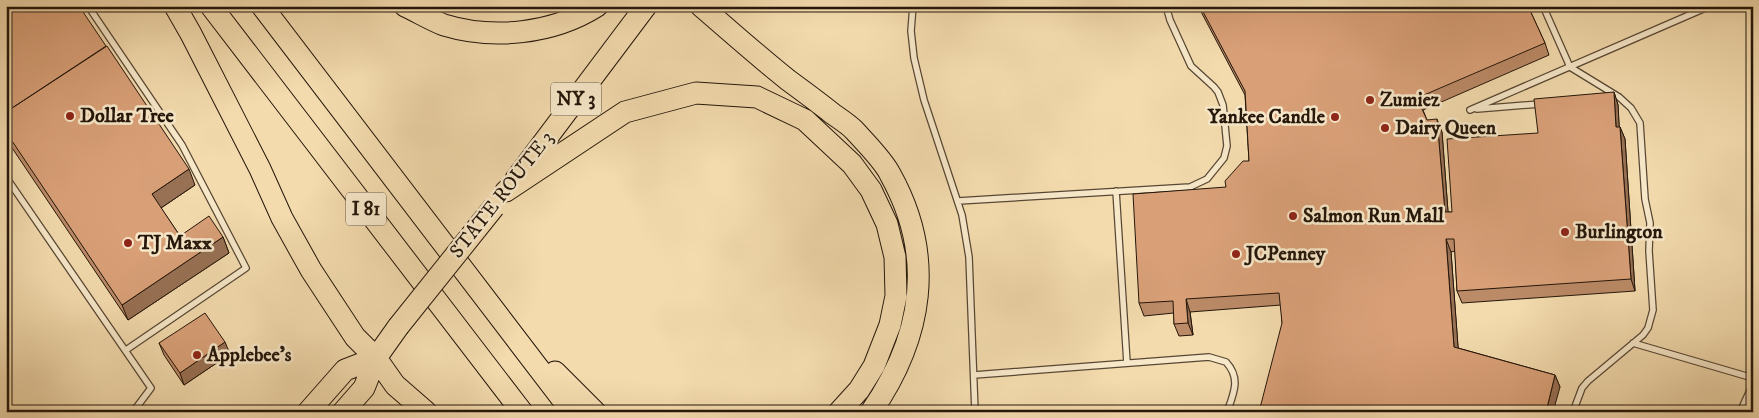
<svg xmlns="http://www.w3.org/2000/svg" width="1759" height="418" font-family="'IM FELL DW Pica',serif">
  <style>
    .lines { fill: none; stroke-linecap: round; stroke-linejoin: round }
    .lane-casing { stroke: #584733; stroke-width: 8 }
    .highway-casing { stroke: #24160a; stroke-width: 23 }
    .lane { stroke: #f7e8ca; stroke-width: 5.5 }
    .highway { stroke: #f3dbae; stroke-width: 21 }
    .highway-bridge-casing { stroke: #24160a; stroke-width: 23; stroke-linecap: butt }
    .highway-bridge { stroke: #f3dbae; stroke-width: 21 }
    .wall { fill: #bb8a67; stroke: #24160a }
    .shaded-wall { fill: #987054; stroke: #24160a }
    .building { fill: #d9a078; stroke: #24160a }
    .poi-dot { fill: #8f2418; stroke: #f7e8ca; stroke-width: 2 }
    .labels { text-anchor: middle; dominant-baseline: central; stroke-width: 5; stroke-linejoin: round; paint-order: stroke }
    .shield { fill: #f7e8ca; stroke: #635544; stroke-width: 1 }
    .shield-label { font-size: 19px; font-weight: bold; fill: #24160a }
    .poi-label { font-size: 20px; font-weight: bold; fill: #24160a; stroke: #f7e8ca; text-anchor: start }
    .street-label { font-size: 20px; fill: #24160a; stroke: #f7e8ca }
  </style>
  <rect width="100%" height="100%" fill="#f3dbae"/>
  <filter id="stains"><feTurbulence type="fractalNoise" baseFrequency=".004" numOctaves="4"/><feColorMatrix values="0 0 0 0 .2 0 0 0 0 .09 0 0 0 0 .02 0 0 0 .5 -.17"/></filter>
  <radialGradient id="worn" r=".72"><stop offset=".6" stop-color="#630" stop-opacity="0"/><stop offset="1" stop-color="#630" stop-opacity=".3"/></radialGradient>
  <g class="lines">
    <defs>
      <path id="lane" d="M88 6 182 145 246 268 126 350
        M913 6 911 31 914 58 924 100 962 215 969 257 975 412
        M1543 6 1570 67 1619 97 1631 108 1640 123 1645 199 1650 223 1649 251 1653 310 1648 328 1643 335 1588 381 1582 388 1573 412
        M1477 109 1540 104
        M1470 110 1710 6
        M6 177 151 388 133 412
        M1116 191 1127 363
        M958 201 1190 187 1207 179 1224 158 1227 146 1223 105 1218 92 1214 87 1191 66 1170 20 1166 6
        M1633 343 1753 378
        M974 375 1209 357 1226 362C1241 378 1234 393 1227 412
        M1740 412 1753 384"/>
      <path id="highway" d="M175 6 191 34 260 169 282 218 311 270 355 337 376 358 395 385 426 412
        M211 6 522 412
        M262 6 572 412
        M405 6C418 12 431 20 444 25 493 40 553 34 597 6
        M701 6C730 31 758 56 788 80 803 91 818 102 833 114 840 119 848 124 854 130 864 141 884 161 890 174 936 256 923 337 871 412
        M516 179 646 6
        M506 191 625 112 696 93 757 97 805 120 852 164 871 190 887 224 895 257 896 296 890 325 874 366 859 390 839 412
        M555 372 595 412
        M308 412 345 370 376 358
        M343 412 364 388 376 358 398 327"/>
    </defs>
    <use href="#lane" class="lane-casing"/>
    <use href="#highway" class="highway-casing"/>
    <use href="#lane" class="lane"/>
    <use href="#highway" class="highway"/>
    <defs>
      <path id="highway-bridge" d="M398 327 494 207"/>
    </defs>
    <use href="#highway-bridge" class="highway-bridge-casing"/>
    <use href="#highway-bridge" class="highway-bridge"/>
  </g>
  <path class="wall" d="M1198 6H1528L1545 43 1549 55 1423 110 1427 120 1442 132 1448 212H1452L1538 133 1614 92 1618 105 1619 127H1620L1625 139 1635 291 1462 303 1457 291 1455 251 1451 252 1458 348 1555 375 1560 387 1282 323 1281 305 1190 312 1193 335 1179 336 1174 324V313L1144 316 1139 303 1226 187 1249 161 1245 95Z
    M6 14 195 185 161 208 180 236 223 237 229 253 128 320 6 139Z
    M159 343 230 354 184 385 164 355Z"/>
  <path class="shaded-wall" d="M1614 92 1618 105 1620 139 1616 127Z
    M1437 119 1442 132 1449 225 1445 212Z
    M1620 127 1625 139 1635 291 1631 279Z
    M189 169 195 185 158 210 152 194Z
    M223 237 229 253 128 320 122 305Z
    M1446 239 1451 252 1459 359 1454 347Z
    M1186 299 1190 312 1193 335 1188 323Z
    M225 342 230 354 184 385 180 373Z
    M1555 375 1560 387 1553 412H1546Z"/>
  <path class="building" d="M18 6H79L106 46 6 112V14Z
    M1200 6H1528L1545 43 1417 98 1427 120 1437 119 1445 212H1452L1447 139 1538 133 1534 99 1614 92 1616 127H1620L1631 279 1457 291 1454 239H1446L1454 347 1555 375 1546 412H1259L1282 323 1279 293 1186 299 1188 323 1174 324 1173 301 1139 303 1133 194 1226 187 1225 181 1243 161H1249L1245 91Z
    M107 46 189 169 152 194 180 236 209 216 223 237 122 305 6 132V112Z
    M205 313 225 342 180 373 159 343Z"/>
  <g class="poi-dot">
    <circle cx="1370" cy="100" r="5"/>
    <circle cx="70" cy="116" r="5"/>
    <circle cx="1335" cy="117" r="5"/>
    <circle cx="1385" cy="128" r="5"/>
    <circle cx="1293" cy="216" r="5"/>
    <circle cx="1565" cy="232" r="5"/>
    <circle cx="128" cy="243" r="5"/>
    <circle cx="1236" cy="254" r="5"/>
    <circle cx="197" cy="355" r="5"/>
  </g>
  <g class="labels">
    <g class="shield">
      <rect x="551" y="82.5" width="50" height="33" rx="4"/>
      <rect x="346" y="192.5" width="40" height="33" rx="4"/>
    </g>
    <g class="shield-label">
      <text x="576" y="99">NY 3</text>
      <text x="366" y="209">I 81</text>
    </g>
    <g class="poi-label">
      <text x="1380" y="100">Zumiez</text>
      <text x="80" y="116">Dollar Tree</text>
      <text x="1325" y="117" text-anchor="end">Yankee Candle</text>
      <text x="1395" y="128">Dairy Queen</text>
      <text x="1303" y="216">Salmon Run Mall</text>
      <text x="1575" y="232">Burlington</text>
      <text x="138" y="243">TJ Maxx</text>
      <text x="1246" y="254">JCPenney</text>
      <text x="207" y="355">Applebee's</text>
    </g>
    <g class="street-label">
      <text transform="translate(502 195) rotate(-52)">STATE ROUTE 3</text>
    </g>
  </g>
  <rect width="1759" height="418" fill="none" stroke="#f3dbae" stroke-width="25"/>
  <rect x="8" y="8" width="1744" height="403" fill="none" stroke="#24160a" stroke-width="2.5"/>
  <rect x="12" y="12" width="1734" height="393" fill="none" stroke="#24160a"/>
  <rect width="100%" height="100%" filter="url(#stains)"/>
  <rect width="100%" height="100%" fill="url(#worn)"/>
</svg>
